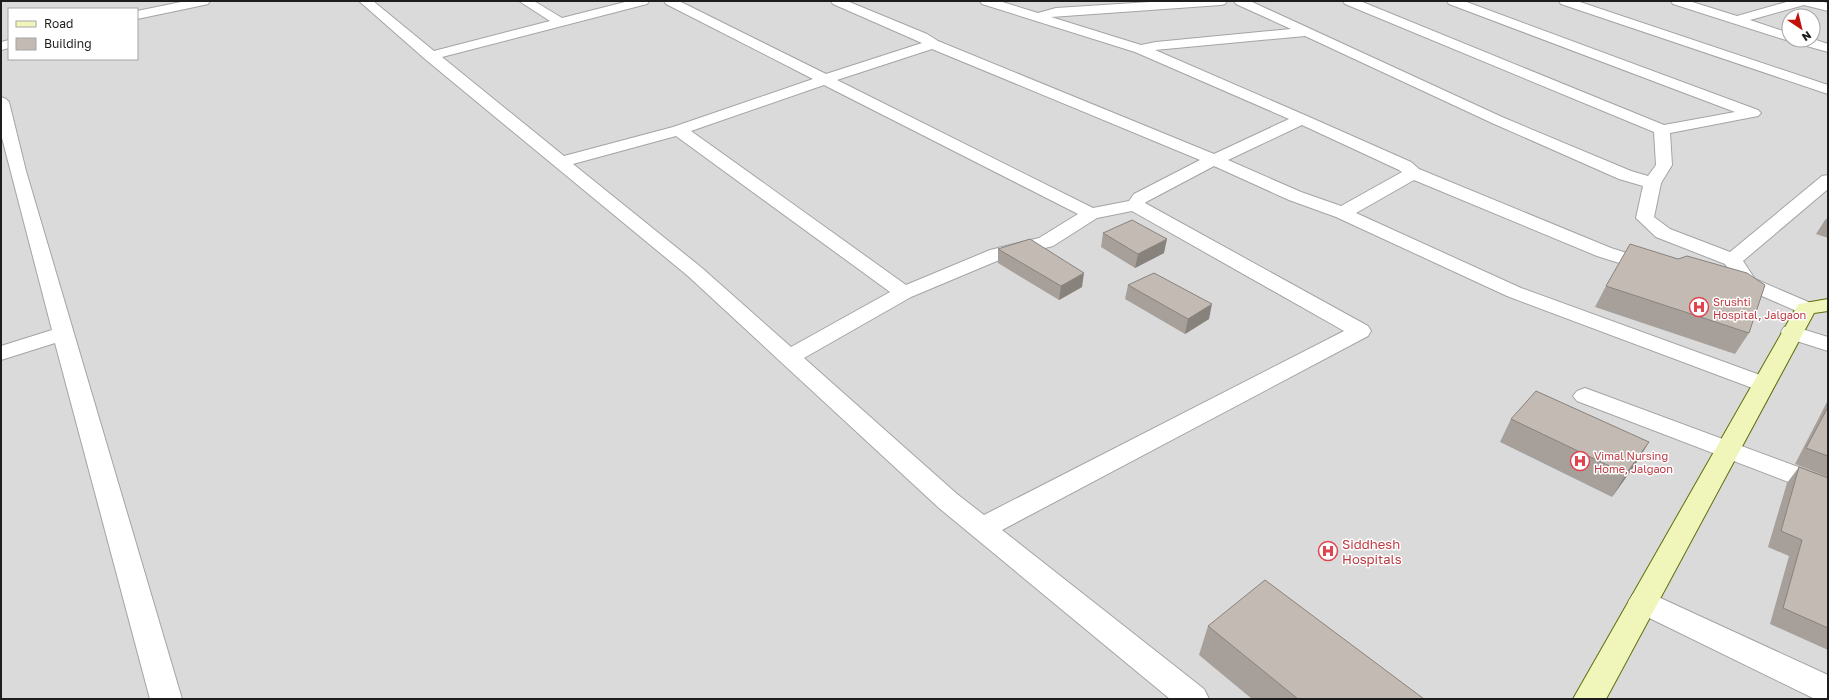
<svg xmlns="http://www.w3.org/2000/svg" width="1829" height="700" font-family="'Golos Text',sans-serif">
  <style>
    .residential { fill: #dbdada; fill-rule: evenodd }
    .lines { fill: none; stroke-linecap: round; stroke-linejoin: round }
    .minor-casing { stroke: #a4a4a4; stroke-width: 2 }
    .secondary-casing { stroke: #5f6f0a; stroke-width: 2 }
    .minor { fill: #fff; fill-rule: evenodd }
    .secondary { fill: #f0f6b9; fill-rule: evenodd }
    .wall { fill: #a7a09a }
    .shaded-wall { fill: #88827d }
    .building { fill: #c2bab3; stroke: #88827d }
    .labels { text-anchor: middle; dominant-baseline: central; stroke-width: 3; stroke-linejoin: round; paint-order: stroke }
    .health-label { font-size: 11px; fill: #be3a42; stroke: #fff; text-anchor: start }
    .near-health-label { font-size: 13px; fill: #be3a42; stroke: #fff; text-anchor: start }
  </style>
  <rect width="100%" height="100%" fill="#eeebe3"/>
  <path class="residential" d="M1 1H1828V699H1ZM9 9H137V59H9ZM1789 16H1813V40H1789Z"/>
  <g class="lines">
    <defs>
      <path id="minor" d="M186 1H210L208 4 204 5 137 19V11Z
        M359 1H373L434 51 550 21 519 1H534L562 18 629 1H649L647 4 442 57 564 156 673 127 813 79 666 4 664 1H679L826 74 922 43 833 4 831 1H847L927 34 938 41 1214 154 1289 119 1135 52 982 4 980 1H999L1038 13 1056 8 1166 1H1227L1225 4 1221 5 1051 17 1141 45 1156 42 1291 29 1236 4 1234 1H1250L1502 117 1631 171 1648 176 1656 165 1654 132 1345 4 1343 1H1360L1664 125 1735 112 1449 4 1447 1H1464L1758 110 1761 113 1758 116 1670 133 1672 165 1661 183 1654 217 1670 229 1730 252 1822 176 1828 175V189L1743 261 1755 279 1813 304 1816 308 1813 312 1806 314 1799 312 1741 287 1725 264 1656 237 1636 218 1643 186 1619 179 1492 123 1305 36 1155 50 1307 116 1411 162 1419 169 1611 248 1658 263 1661 267 1658 271 1651 273 1597 256 1414 180 1356 213 1521 288 1771 379 1774 384 1771 389 1763 391 1755 389 1507 296 1336 217 1289 200 1214 166 1146 202 1145 203 1368 326 1371 331 1368 336 1002 530 1204 689 1209 699H1170L939 508 688 276 425 59ZM932 49 1200 160 1134 194 1129 201 1093 208 837 80ZM824 85 1078 214 1039 238 990 250 906 285 691 131ZM1302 125 1399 170 1402 172 1341 206 1301 192 1228 160ZM676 136 890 292 791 347 702 268 573 164ZM1132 211 1344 331 984 515 957 494 804 358 911 297 1004 258 1053 246 1097 218Z
        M1559 1H1577L1828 85V94L1561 4Z
        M1671 1H1689L1737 16 1790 1H1818L1828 3V11L1804 5 1750 20 1789 33V40H1793L1789 41 1673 4Z
        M1813 39 1828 44V52L1796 43 1794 40Z
        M9 40V48L1 50V42Z
        M1 97 6 99 9 102 26 171 182 699H150L55 343 1 360V346L52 330 1 134Z
        M1792 326 1828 337V351L1784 337 1781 332 1784 327Z
        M1585 388 1828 478V497L1577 401 1573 396 1577 391Z
        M1643 590 1828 675V699H1815L1633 610 1628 602 1633 594Z"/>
      <path id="secondary" d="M1828 299V311L1814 313 1606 699H1573L1796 308 1799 304Z"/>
    </defs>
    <use href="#minor" class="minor-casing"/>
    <use href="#secondary" class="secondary-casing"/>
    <use href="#minor" class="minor"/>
    <use href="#secondary" class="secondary"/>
  </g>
  <path class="wall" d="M1828 218V238L1816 234 1825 220Z
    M1103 233 1164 253 1135 268 1101 247Z
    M998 249 1082 287 1059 300 998 263Z
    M1128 285 1209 319 1185 334 1125 299Z
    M1606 286 1749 333 1735 354 1595 307Z
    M1828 400V477L1795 464Z
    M1511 419 1649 442 1635 465 1612 497 1500 442Z
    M1799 467 1828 478V650L1770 624 1789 556 1768 547 1787 483Z
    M1208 626 1424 699H1252L1199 655Z"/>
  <path class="shaded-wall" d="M1167 239 1164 253 1135 268 1138 254Z
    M1084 273 1082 287 1059 300 1061 286Z
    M1212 304 1209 319 1185 334 1188 319Z
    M1649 442 1635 465 1612 497 1626 474Z"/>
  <path class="building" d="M1132 220 1167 239 1138 254 1103 233Z
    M1030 239 1084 273 1061 286 998 249Z
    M1630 244 1678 259 1687 256 1747 273 1765 285 1749 333 1606 286Z
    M1154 273 1212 304 1188 319 1128 285Z
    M1536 391 1649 442 1626 474 1511 419Z
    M1828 407V456L1806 448Z
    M1799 467 1828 478V628L1783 608 1802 540 1781 531Z
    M1265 580 1424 699H1298L1208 626Z"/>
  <defs>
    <symbol id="hospital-ring" viewBox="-11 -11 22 22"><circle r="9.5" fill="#fff" stroke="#e0444e" stroke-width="1.5"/><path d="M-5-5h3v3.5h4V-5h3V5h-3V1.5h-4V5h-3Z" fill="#e0444e"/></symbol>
  </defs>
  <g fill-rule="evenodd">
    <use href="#hospital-ring" x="1688" y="296" width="22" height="22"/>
    <use href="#hospital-ring" x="1569" y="450" width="22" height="22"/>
    <use href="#hospital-ring" x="1317" y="540" width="22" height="22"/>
  </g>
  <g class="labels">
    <g class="health-label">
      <text x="1713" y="301">Srushti<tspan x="1713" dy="13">Hospital, Jalgaon</tspan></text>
      <text x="1594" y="455">Vimal Nursing<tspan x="1594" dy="13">Home, Jalgaon</tspan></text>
    </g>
    <g class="near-health-label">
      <text x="1342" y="544">Siddhesh<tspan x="1342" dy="15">Hospitals</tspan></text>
    </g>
  </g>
  <rect width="1829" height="700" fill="none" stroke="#1d1d1d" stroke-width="4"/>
  <rect x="8" y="8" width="130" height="52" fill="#ffffff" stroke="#a5a5a5"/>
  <rect x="16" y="21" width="20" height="6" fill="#f0f6b9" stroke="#a5a5a5"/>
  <text x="44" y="28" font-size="12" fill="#1d1d1d">Road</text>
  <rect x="16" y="38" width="20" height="12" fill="#c2bab3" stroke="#a5a5a5"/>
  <text x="44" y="48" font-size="12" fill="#1d1d1d">Building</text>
  <g transform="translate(1801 28) rotate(145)"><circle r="19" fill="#ffffff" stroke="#a5a5a5"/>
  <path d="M0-3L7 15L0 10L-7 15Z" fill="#c11209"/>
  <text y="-6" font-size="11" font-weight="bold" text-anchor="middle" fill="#1d1d1d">N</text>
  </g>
</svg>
